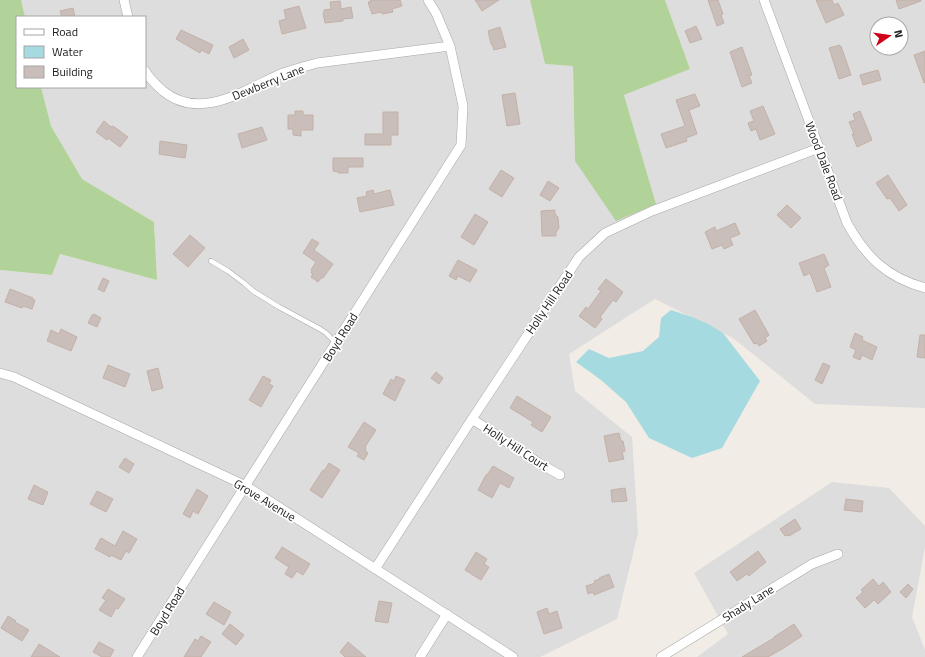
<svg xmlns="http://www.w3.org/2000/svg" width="925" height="657" font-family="'Titillium Web',sans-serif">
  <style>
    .residential { fill: #dedddd; fill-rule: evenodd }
    .forest { fill: #b1d299 }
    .water { fill: #a5dae0 }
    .building { fill: #c9beb9; stroke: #c3b1a8 }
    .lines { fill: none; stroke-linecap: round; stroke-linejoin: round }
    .lane-casing { stroke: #a7a7a7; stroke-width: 5.5 }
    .street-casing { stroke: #a7a7a7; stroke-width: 10 }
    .lane { stroke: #fff; stroke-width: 4.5 }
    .street { stroke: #fff; stroke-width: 9 }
    .labels { text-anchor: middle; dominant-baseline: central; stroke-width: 3.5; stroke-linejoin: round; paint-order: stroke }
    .street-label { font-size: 12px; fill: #202020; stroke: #fff }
  </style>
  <rect width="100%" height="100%" fill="#f1ece6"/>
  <path class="residential" d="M21 0H530L545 64 573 66 575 161 656 204 624 95 690 69 665 0H925V408L815 404 733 338 655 299 569 354 575 391 632 437 638 533 617 619 540 657H0V270L52 275 60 254 157 280 154 222 82 179 51 126 41 87H145V17H25ZM877 24H901V48H877Z
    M832 482 889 488 925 526V547L912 617 925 650V657H697L728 634 694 573Z"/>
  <path class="forest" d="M0 0H21L25 17H17V87H41L51 126 82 179 154 222 157 280 60 254 52 275 0 270Z
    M530 0H665L690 69 624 95 656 204 616 221 575 161 573 66 545 64Z"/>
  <path class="water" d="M671 310 692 317 708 324 723 333 760 381 722 448 692 458 649 438 626 402 601 380 576 362 589 349 609 358 643 351 659 337 661 318Z"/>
  <path class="building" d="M370 0H400L402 6 392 9 393 12 382 14 381 12 372 14 368 2H371Z
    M475 0H499L482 11Z
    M708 0H718L723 14 721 15 724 23 717 26Z
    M816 0H832L834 5 838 3 844 15 826 23Z
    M896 0H921V1L899 9Z
    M340 1 341 9 351 7 353 18 343 19V21L325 23 323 13 324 12V10L331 9 330 2Z
    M299 6 306 28 282 34 279 21 286 19 284 10Z
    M73 8 75 17H62L60 11Z
    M696 26 702 39 690 43 685 31Z
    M500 27 506 47 494 50 492 44H491L488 31Z
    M181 30 213 45 209 54 201 50 200 53 176 39Z
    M243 39 249 50 234 58 229 47Z
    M840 45V47L841 46 851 75 839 79 829 48Z
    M742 47 752 75 749 76 752 83 742 87 730 52Z
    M925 51V82L924 83 914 55Z
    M878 70 881 80 863 85 860 75Z
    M515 93 520 124 507 126 502 95Z
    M695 94 700 106 689 110 697 134 686 138 687 141 666 148 661 134 685 126 676 100Z
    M763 106 775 134 760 140 756 129 751 131 748 123 754 121 750 111Z
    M295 111H303V115H313V130H301V136L293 135V129H288V115H295Z
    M860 111 872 140 857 147 852 134H854L849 122 855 120 853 114Z
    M383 112H398V135H391V145H365V134H383Z
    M104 121 111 127 113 126 128 137 120 147 108 138 107 140 96 132Z
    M262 127 267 140 242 148 238 134Z
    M160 141 187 145 185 158 159 154Z
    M333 158H363V167H348V173H338V172L333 171Z
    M501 170 514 178 502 197 489 189Z
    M888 175 907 205 899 211 890 198 887 199 876 183Z
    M548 181 559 188 550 201 540 195Z
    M373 190 374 194 390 190 394 205 360 212 357 198 367 196 366 192Z
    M787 205 801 218 791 228 777 215Z
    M555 210V214L558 217 559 228 556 232V236H542L541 211Z
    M475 214 488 222 474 245 461 237Z
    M735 223 740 234 730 238 733 245 724 249 722 245 712 249 705 232 715 227 716 231Z
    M190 235 205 248 188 267 173 254Z
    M312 239 319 243 314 250 333 264 323 278H321L318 282 311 277 313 274 311 273 312 271 311 270 316 262 303 253Z
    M824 254 829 265 824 268 831 287 817 292 810 273 804 276 799 263Z
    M458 260 477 270 470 282 458 276 456 280 449 276Z
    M103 278 109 281 104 292 98 289Z
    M606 279 623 292 616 302 613 300 600 317 602 319 595 328 579 316 586 307 588 309 601 291 598 289Z
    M10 289 33 298 32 299 35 300 32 309 23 306 22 308 5 302Z
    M755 310 769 335 765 338 767 341 759 346 757 343 754 344 739 319Z
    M94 314 101 318 97 327 88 323 92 315H93Z
    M61 329 77 337 71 351 47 341 51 330 59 334Z
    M855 333 863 337 862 340 877 347 872 360 862 355 860 360 853 357 856 350 850 347Z
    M920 335H925V358L917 357Z
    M823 363 830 366 822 384 815 380Z
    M108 365 130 374 125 387 103 378Z
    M158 368 163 388 152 391 147 371Z
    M436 372 443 378 439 384 431 378Z
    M263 376 271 380 269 384 273 386 261 407 249 400Z
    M396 376 405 380 395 401 383 394 391 379 394 381Z
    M517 396 551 417 542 432 531 425 533 422 510 408Z
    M364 422 376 430 365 447 366 448 365 450 368 453 364 460 357 456 359 453 348 447Z
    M619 433 621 441H623L625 451 622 452 624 459 609 462 604 436Z
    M125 458 134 464 129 473 119 467Z
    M329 463 340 470 322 498 310 490 323 470 324 471Z
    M493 466 514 478 509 488 500 483 492 498 478 490 486 475H487Z
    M34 485 48 492 43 505 28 499Z
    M625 488 627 501 612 502 611 490Z
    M197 489 208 496 198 514 193 511 190 518 183 514Z
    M97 491 113 499 106 512 90 504Z
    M846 499 863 501 862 512 844 510Z
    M795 519 801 529 789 536 788 535 785 536 780 529Z
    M123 531 137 539 129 553 126 551 121 560 111 555 110 557 95 549 101 538 115 546Z
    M282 547 310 564 303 575 297 571 292 578 285 574 289 567 275 558Z
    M758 551 766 562 749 576 747 574 737 581 730 572Z
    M476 552 487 559 484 564 489 567 481 580 465 570Z
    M609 574 614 587 594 595 593 592 588 594 586 586 595 583 594 581 600 579 599 578Z
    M873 579 879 586 883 582 891 592 878 604 874 600 865 608 856 598 863 592 861 590Z
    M908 584 913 589 906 598 900 592Z
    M108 589 125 599 118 609 116 608 111 617 99 610 106 600 102 598Z
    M379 601 392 603 388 623 375 621Z
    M214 602 231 612 224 625 206 614Z
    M547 608 549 614 557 611 562 628 544 634 537 612Z
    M8 616 16 621 15 622 29 630 22 641 1 628Z
    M230 624 244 635 236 645 222 634Z
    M794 624 802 636 782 649 768 657H742L774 638V637Z
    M201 636 211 642 201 657H184L195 639 198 641Z
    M99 642 114 650 110 657H102L93 652Z
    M348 642 366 657H345L340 652Z
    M39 644 60 657H31Z"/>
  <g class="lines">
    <defs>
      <path id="lane" d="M211 261 228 271 244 283 253 291 279 307 320 329 326 333 336 343"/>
      <path id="street" d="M124 0 128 17
        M764 0 847 223C866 257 886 277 925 288
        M145 71C150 79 156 85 163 91 200 121 243 91 278 75 291 70 303 67 317 63L450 46
        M0 373 14 377 246 486 513 657
        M472 419 539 463 560 475
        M375 569 472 419 579 257 605 233 652 211 819 148
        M137 657 461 145 463 106 450 46 436 13 428 0
        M420 657 447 614
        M661 657 812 564 838 554"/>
    </defs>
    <use href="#lane" class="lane-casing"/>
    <use href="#street" class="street-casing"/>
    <use href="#lane" class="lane"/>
    <use href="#street" class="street"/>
  </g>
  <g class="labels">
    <g class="street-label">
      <text transform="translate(268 82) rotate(-22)">Dewberry Lane</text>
      <text transform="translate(824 161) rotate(69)">Wood Dale Road</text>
      <text transform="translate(549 302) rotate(-56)">Holly Hill Road</text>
      <text transform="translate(340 337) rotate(-58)">Boyd Road</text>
      <text transform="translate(516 447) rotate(33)">Holly Hill Court</text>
      <text transform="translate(265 500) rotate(31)">Grove Avenue</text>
      <text transform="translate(748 603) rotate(-32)">Shady Lane</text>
      <text transform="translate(167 611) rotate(-58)">Boyd Road</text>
    </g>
  </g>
  <rect x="16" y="16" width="130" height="72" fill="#ffffff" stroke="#a6a6a6"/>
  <rect x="24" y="29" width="20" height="6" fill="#ffffff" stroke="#a6a6a6"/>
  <text x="52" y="36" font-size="12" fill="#202020">Road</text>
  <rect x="24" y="46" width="20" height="12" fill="#a5dae0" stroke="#a6a6a6"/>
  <text x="52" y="56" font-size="12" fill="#202020">Water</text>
  <rect x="24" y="66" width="20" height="12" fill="#c9beb9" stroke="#a6a6a6"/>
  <text x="52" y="76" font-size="12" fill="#202020">Building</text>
  <g transform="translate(889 36) rotate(77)"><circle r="19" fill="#ffffff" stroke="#a6a6a6"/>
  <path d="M0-3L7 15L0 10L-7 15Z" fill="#d00019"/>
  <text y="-6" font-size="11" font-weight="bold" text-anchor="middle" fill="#202020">N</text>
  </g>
</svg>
